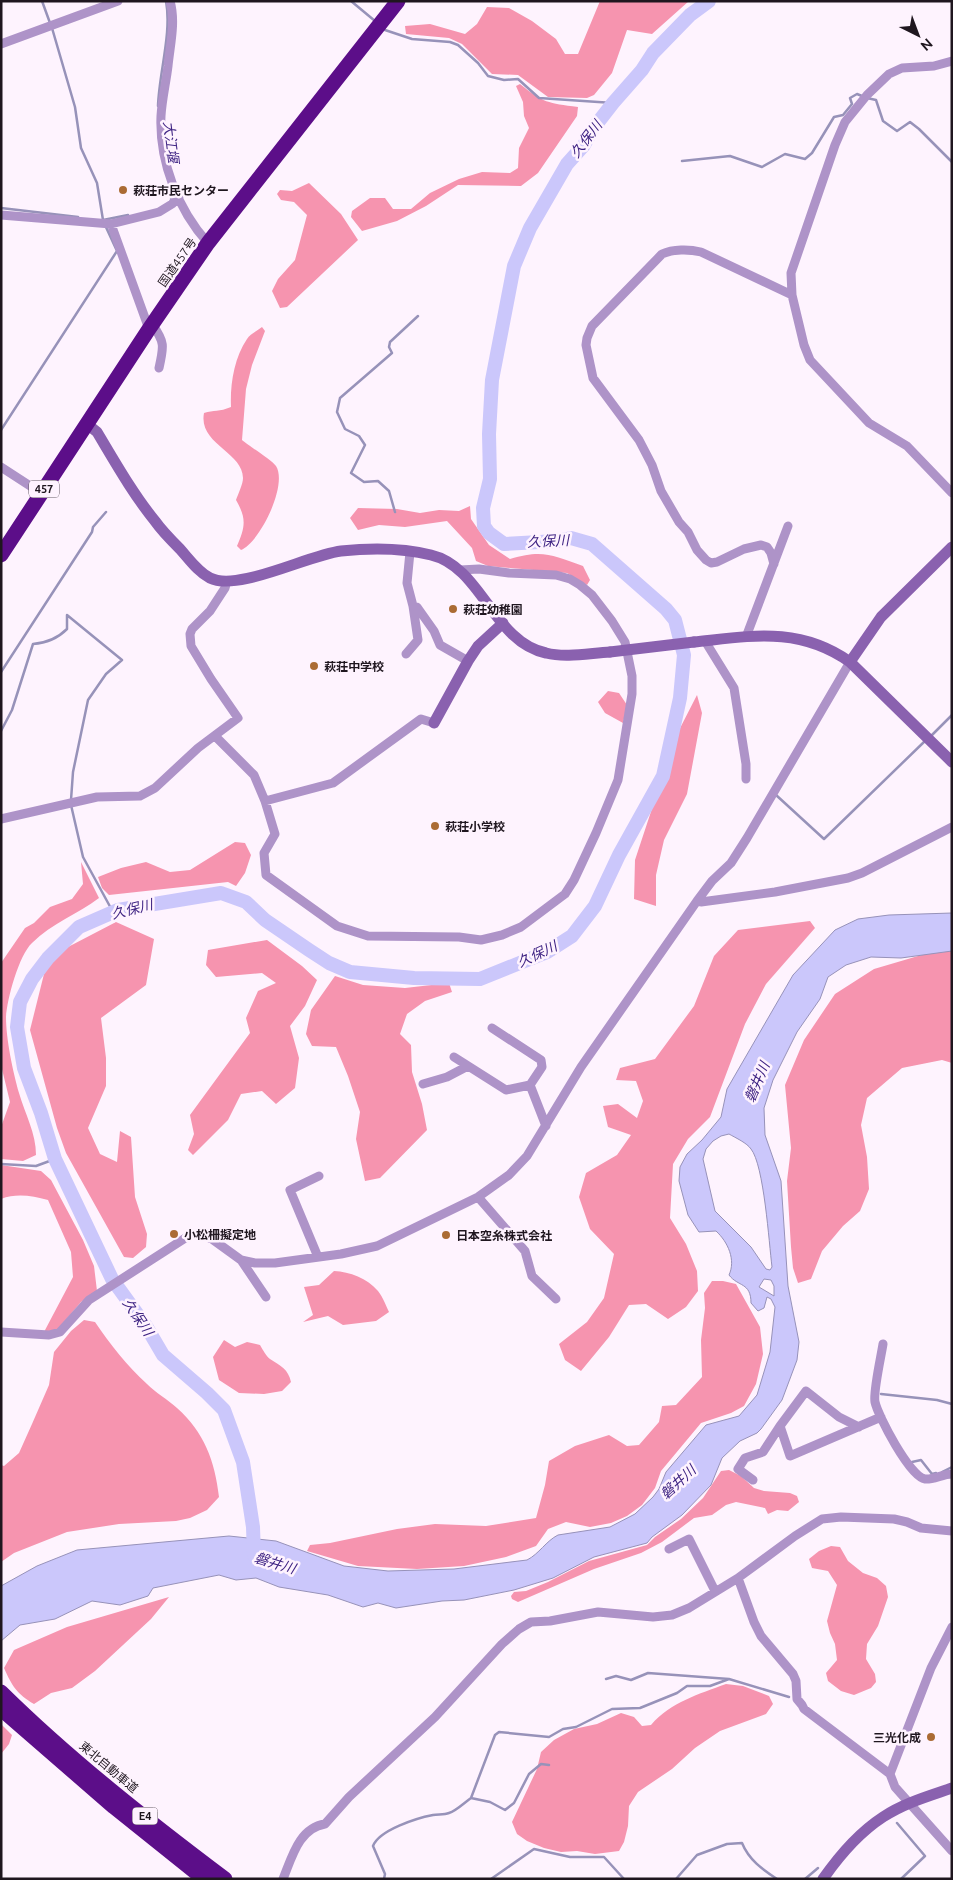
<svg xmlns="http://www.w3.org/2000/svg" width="953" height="1880" font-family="Ubuntu,'Noto Sans JP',sans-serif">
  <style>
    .forest { fill: #f694af }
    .water { fill: #cbc7fb; stroke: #9792b9; fill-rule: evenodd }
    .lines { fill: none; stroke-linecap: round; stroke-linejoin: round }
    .stream { stroke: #9792b9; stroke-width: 2.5 }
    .river { stroke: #cbc7fb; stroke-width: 14 }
    .street { stroke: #ae93c8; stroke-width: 9 }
    .secondary { stroke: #8a61af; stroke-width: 11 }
    .highway { stroke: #5c0e89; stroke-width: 15 }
    .secondary-bridge { stroke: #8a61af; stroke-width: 11 }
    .poi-dot { fill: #ab6b34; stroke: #fef3fe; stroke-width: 2 }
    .labels { text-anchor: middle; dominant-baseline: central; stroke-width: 5; stroke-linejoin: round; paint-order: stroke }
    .shield { fill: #fef3fe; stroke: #625862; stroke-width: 1 }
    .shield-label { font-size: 11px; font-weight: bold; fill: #1f161f }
    .poi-label { font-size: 12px; font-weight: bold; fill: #1f161f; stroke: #fef3fe; text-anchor: start }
    .street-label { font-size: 12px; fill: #1f161f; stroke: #fef3fe }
    .water-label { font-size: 14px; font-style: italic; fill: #3e2383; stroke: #fef3fe }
  </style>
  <rect width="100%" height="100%" fill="#fef3fe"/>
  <path class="forest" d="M600 1H689L652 34 627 30 612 73 594 95 587 98 548 97 518 75 492 74 462 44 449 38 406 34 405 26 430 24 465 34 477 24 487 7 509 8 532 21 556 39 565 54H578Z
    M520 84C543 103 548 103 578 107L577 116 538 173 521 186 458 185 426 206 397 221 362 231 351 217 352 211 370 198H385L393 209H411L430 193 459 179 482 172 510 173 518 168 519 148 529 128 524 116 523 102 516 86Z
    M309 183 341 214 358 240 287 307 280 308 272 291 278 279 295 260 307 215 294 202 281 200 277 194 280 190 292 191Z
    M262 327 265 331 252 365 246 389 242 440C249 446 272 460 276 466 288 485 260 542 241 550L237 546C245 527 247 519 236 500 238 494 243 484 243 478 243 452 198 444 204 413 214 410 219 412 231 407 230 385 234 358 247 339 250 334 257 331 262 327Z
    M470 506 471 519 489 545 510 559C542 549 553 555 583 566L590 580 587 585 567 573 488 566 476 561 472 548 447 521 405 527 379 525 358 530 350 518 358 508 397 509 420 513 439 510 459 511Z
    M608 691 619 693 627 705 623 723 605 713 598 702Z
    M697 695 702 713 687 794 664 840 656 875V906L634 899 635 860 676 736Z
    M235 842 245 843 251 855 245 873 236 886 228 882 109 895 102 888 98 877 121 868 146 862 170 872 190 870Z
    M81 862 99 898C78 914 52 923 32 943 19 955 7 999 6 1017 6 1039 13 1072 19 1093 25 1114 36 1133 36 1155L23 1161 1 1159V1127L10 1102 1 1065V963L25 928 34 923 50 907 72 899 83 884Z
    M810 921 815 928 766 984 745 1024 710 1117 688 1139 673 1164 670 1218 686 1244 697 1271 698 1291 686 1307 668 1319 646 1304 629 1305 609 1337 581 1371 565 1360 559 1344 587 1322 604 1298 614 1254 590 1229 579 1197 586 1173 617 1155 631 1135 608 1127 603 1106 618 1104 637 1118 643 1101 636 1081 616 1080 620 1068 655 1059 694 1006 714 956 738 930Z
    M116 922 154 939 146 985 101 1018 106 1058V1086L88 1128 100 1154 117 1162 120 1131 131 1137 135 1197 147 1234 146 1247 133 1258 124 1257 66 1153 57 1128 30 1030 45 970 68 947Z
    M267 940 302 966 317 980 305 1006 290 1026 299 1058 295 1088 276 1104 262 1091 241 1094 228 1120 193 1155 188 1150 194 1134 190 1115 250 1033 246 1018 258 991 276 983 262 973 216 977 206 965 208 950Z
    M952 946V1063L942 1060 902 1068 867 1098 861 1125 867 1157 869 1189 860 1211 843 1226 822 1251 811 1279 798 1283 793 1268 791 1247 787 1181 791 1148 785 1085 804 1040 835 994 874 969Z
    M335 976 363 985 405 988 449 983 452 992 425 1001 407 1014 400 1034 411 1045 412 1072 422 1104 427 1130 380 1178 365 1181 356 1139 360 1112 348 1076 336 1047 312 1046 306 1034 311 1010Z
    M1 1165 41 1171 51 1180 83 1240 94 1266 97 1291 81 1302 57 1330 44 1332 73 1277 71 1252 48 1200C32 1196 17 1193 1 1199Z
    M334 1271C350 1272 367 1278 378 1291 383 1297 386 1306 389 1312L376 1321 343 1325 328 1316 303 1322 313 1315 304 1287 319 1285Z
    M712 1281H723L736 1284 760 1327 763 1354 756 1384 744 1406 731 1413 701 1423 661 1471 655 1488 642 1505 627 1516 611 1523 590 1527 566 1522 548 1529 536 1546 506 1557 464 1566 417 1569 358 1566 307 1551 310 1545 330 1543 397 1529 435 1524 486 1526 536 1518 545 1485 549 1461 575 1446 609 1435 627 1446 639 1445 659 1422 662 1406 676 1405 702 1377 701 1340 705 1308 704 1293Z
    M84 1320 95 1322C110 1344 127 1366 147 1384 156 1393 167 1399 177 1408 204 1432 215 1461 219 1497L207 1510 190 1518 176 1521 119 1524 67 1532 14 1553 1 1562V1465L4 1466 19 1453 32 1424 49 1385 54 1352 71 1331Z
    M224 1340 235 1347 247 1342 260 1345C263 1350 266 1356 270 1359 281 1366 288 1369 291 1382L282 1391 264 1394 239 1393 219 1380 213 1357Z
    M729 1470 741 1476 754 1488 764 1491 790 1493 797 1496 799 1502 788 1511 777 1510 768 1514 765 1508 736 1502 726 1505 712 1515 694 1518 662 1542 641 1553 594 1569 518 1602 512 1599 511 1596 514 1592 526 1591 548 1582 589 1561 647 1545 655 1537 681 1519 703 1498 721 1471Z
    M831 1546 840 1547 848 1561 863 1573 877 1578 886 1586 888 1597 878 1626 867 1644 866 1659 875 1674 876 1682 871 1688 854 1695 841 1691 828 1681 826 1673 837 1660 835 1644 830 1633 827 1621 837 1585 828 1571 812 1568 809 1559 819 1551Z
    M169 1597 151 1619 95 1671 72 1688 51 1693 34 1704C17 1694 12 1686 4 1668L14 1650 67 1627Z
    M726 1684 743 1686 769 1696 773 1704 766 1714 720 1731 695 1748 672 1769 638 1792 629 1806 628 1826 624 1842 619 1851 595 1854 577 1851 561 1852 544 1848 527 1841 517 1834 512 1822 537 1769 541 1752 554 1740 574 1729 597 1724 621 1713 634 1717 642 1726 651 1725C671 1702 699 1694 726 1684Z
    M1 1724 12 1735 9 1744 1 1754Z"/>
  <path class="water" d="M952 913V951L901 958 871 957 846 965 828 977 820 999 797 1032 773 1080 764 1108 765 1135 781 1181 788 1286 799 1342 797 1360 782 1400 761 1429 757 1433 740 1441 722 1458 711 1485 682 1515 652 1537 647 1543 594 1557 553 1578 514 1590 464 1600 442 1601 396 1608 378 1603 363 1607 328 1595 279 1587 256 1578 236 1580 219 1575 153 1588 148 1596 120 1605 92 1601 55 1619 20 1625 1 1641V1586L37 1566 77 1550 229 1536 276 1541 344 1566 388 1571 454 1569 527 1560C539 1554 546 1541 558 1535L610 1527 635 1514 653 1497 659 1489 666 1472 706 1425 739 1416 757 1395 770 1352 775 1307 771 1299 767 1297 764 1308 758 1311 751 1303C751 1282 738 1287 729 1275 736 1260 728 1242 716 1231L699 1232 688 1215 679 1181 680 1167 687 1154 702 1140 721 1117 727 1089 793 975 835 930 858 919 889 915ZM729 1134C736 1138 747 1143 751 1149 764 1165 769 1243 772 1267L770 1270 766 1269 751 1247 715 1211 703 1159 706 1149 713 1141 721 1136ZM764 1279 771 1280 774 1286V1296L759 1287Z"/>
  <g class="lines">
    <path class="stream" d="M42 1 50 23
      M351 1 375 21
      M52 28 75 107 81 148 97 183 103 220
      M383 28 385 30 412 39 450 42 458 45 478 63 488 76 504 80 518 79 539 98 613 103
      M867 98 876 100 883 121 897 131 910 122 919 129 952 162
      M158 106C159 73 172 33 166 1
      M682 161 730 156 762 167 785 154 805 159 812 153 834 117 843 115 852 104 850 98 857 94 862 96
      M169 185 172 197 171 199
      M1 208 78 217
      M103 220 128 215
      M1 430 117 251 105 225
      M395 512 389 491 378 481 364 482 351 473 365 445 359 436 345 429 337 412 340 398 392 353 389 347 390 342 418 316
      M1 672 92 532 93 527 106 512
      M1 731 12 710 33 644C47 643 57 639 67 629V615L122 660 106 674 88 700 73 772 71 800
      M930 737 952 715
      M776 795 824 839 925 741
      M71 805 83 857 113 912
      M1 1164 36 1166 55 1159
      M881 1394 937 1400 952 1404
      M912 1462 921 1460 932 1474 936 1473
      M942 1472 952 1467
      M606 1679 616 1676 631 1680 648 1673 729 1679 789 1697
      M471 1798 495 1735 499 1732 549 1737 563 1729 576 1727 612 1709 640 1708 677 1693 687 1686H710L729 1679
      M897 1823 925 1856 901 1879
      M384 1879 385 1874 373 1846C379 1830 417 1818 433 1815 438 1814 444 1815 449 1813 456 1811 464 1803 471 1798L490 1802 505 1810 514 1803 529 1774 541 1764 549 1765
      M491 1879 534 1849 570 1857H604L624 1879
      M676 1879 697 1855 727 1844 742 1843C749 1860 762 1869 777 1879
      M805 1879 818 1868"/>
    <path class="river" d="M254 1555 253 1527 243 1462 224 1410 207 1393 163 1355 146 1326 112 1279 55 1159 41 1113 24 1068 17 1027 20 1002 32 979 48 958 79 927 118 910 221 893 246 902 265 920 309 950 329 963 350 972 414 978 480 979 547 952 572 936 595 906 619 855 663 776 680 698 684 655 675 620 666 609 592 544 571 538 557 541 504 544 489 533 484 526 483 508 490 479 489 434 492 380 514 266 530 228 567 164 584 145 592 130 613 103 642 70 653 53 690 15 709 1"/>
    <path class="street" d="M170 1C176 22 170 45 168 66 166 83 162 99 161 116 159 161 178 210 208 243
      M1 44 118 1
      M952 61 934 66 902 68 889 74 867 95 845 122 835 145 791 273 792 295 804 345 810 360 869 423 907 446 952 493
      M1 215 111 224 159 212 172 204 179 197
      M111 224 149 329
      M152 324C165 342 164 346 159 368
      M1 467 41 493
      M774 564 771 553 767 547 761 545 744 549 717 562 711 563 706 560 697 550 688 532 679 522 661 491 652 465 639 440 593 378 586 345 587 338 592 326 662 254C673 249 689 249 701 252L792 295
      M413 606 417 607 434 631 440 645 468 661
      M746 637 788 526
      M705 641 734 688 746 764V779
      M406 654 418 640 413 606 407 583 410 552
      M215 736 254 775 265 801 275 834 264 853 266 875 337 926 368 936 459 937 481 940 502 935 521 927 565 894 574 880 596 833 618 780 632 694V676L625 642 612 621 592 595 580 585 570 579 556 575 509 573 479 569 460 570
      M265 801 333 783 421 719 434 723
      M1 819 97 797 140 796 155 788 198 748 238 718 211 679 191 646 190 634 192 629 210 611 225 588 227 581
      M697 901 701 902 775 892 848 878 862 873 952 827
      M492 1028 541 1060 542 1067 530 1085 546 1126
      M454 1057 506 1090 530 1085
      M423 1084 447 1077 468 1066
      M478 1197 525 1251 532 1276 556 1299
      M318 1257 290 1190 319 1176
      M241 1260 266 1297
      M1 1332 49 1335 60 1332 89 1300 190 1235H202L212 1239 241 1260 255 1263H275L341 1254 377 1246 478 1197 509 1175 527 1156 581 1067 697 901 712 881 731 863 747 838 850 662
      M883 1344C881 1357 873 1392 875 1402 878 1416 910 1477 925 1479 933 1480 943 1474 952 1474
      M780 1426 790 1456 881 1417
      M753 1480 738 1469 745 1458 763 1452 780 1426 806 1391 839 1417 859 1427
      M669 1549 689 1539 715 1591
      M738 1578 795 1536 822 1519 841 1517 894 1519 907 1522 921 1528 952 1531
      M952 1627 931 1668 890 1774 895 1787 952 1851
      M283 1879C292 1857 299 1828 325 1824L349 1797 435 1717 502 1644 519 1629 531 1622 550 1621 598 1612 653 1617 672 1615 689 1608 738 1578 754 1622 761 1636 793 1674 796 1681 797 1699 802 1705 804 1709 890 1774"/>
    <path class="secondary" d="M87 424 97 432C115 462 133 494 155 521 162 531 171 540 180 549 189 559 198 572 210 578 238 592 308 555 341 551 369 548 403 548 431 555 482 567 493 642 546 653 566 658 590 653 610 652
      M694 642C751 636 799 626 850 662L952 762
      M850 662 881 617 952 547
      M434 723 468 661 478 646 503 623
      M823 1879C839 1856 860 1832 883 1817 904 1803 929 1796 952 1788"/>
    <path class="highway" d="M1 555 149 329 208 243 398 1
      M1 1692C70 1760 148 1821 225 1879
      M1 1709 114 1807 204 1879"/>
    <path class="secondary-bridge" d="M610 652 694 642"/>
  </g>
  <g class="poi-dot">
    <circle cx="123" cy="190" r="5"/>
    <circle cx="453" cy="609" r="5"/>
    <circle cx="314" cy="666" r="5"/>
    <circle cx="435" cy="826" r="5"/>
    <circle cx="174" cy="1234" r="5"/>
    <circle cx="446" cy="1235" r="5"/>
    <circle cx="931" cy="1737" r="5"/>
  </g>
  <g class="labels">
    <g class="shield">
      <rect x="29" y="480.5" width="30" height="17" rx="4"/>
      <rect x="132.5" y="1807.5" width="25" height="17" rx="4"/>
    </g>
    <g class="shield-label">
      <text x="44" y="489">457</text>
      <text x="145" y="1816">E4</text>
    </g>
    <g class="poi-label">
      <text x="133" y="190">萩荘市民センター</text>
      <text x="463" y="609">萩荘幼稚園</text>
      <text x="324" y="666">萩荘中学校</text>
      <text x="445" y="826">萩荘小学校</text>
      <text x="184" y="1234">小松柵擬定地</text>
      <text x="456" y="1235">日本空糸株式会社</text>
      <text x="921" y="1737" text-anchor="end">三光化成</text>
    </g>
    <g class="street-label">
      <text transform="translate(177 262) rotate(-55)">国道457号</text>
      <text transform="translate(109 1767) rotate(40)">東北自動車道</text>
    </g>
    <g class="water-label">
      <text transform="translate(586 139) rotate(-53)">久保川</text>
      <text transform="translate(171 142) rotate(83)">大江堰</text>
      <text transform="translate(548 541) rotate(-3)">久保川</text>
      <text transform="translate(132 909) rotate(-14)">久保川</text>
      <text transform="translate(537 954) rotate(-25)">久保川</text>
      <text transform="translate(757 1082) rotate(-67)">磐井川</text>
      <text transform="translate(138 1317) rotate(56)">久保川</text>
      <text transform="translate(678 1482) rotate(-43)">磐井川</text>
      <text transform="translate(275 1563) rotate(17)">磐井川</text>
    </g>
  </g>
  <rect width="953" height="1880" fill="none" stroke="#1f161f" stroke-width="5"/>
  <g transform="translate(918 35) rotate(138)" stroke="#fef3fe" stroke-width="4" paint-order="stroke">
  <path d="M0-4L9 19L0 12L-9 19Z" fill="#1f161f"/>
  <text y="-8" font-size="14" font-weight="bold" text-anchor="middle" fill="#1f161f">N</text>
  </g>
</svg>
